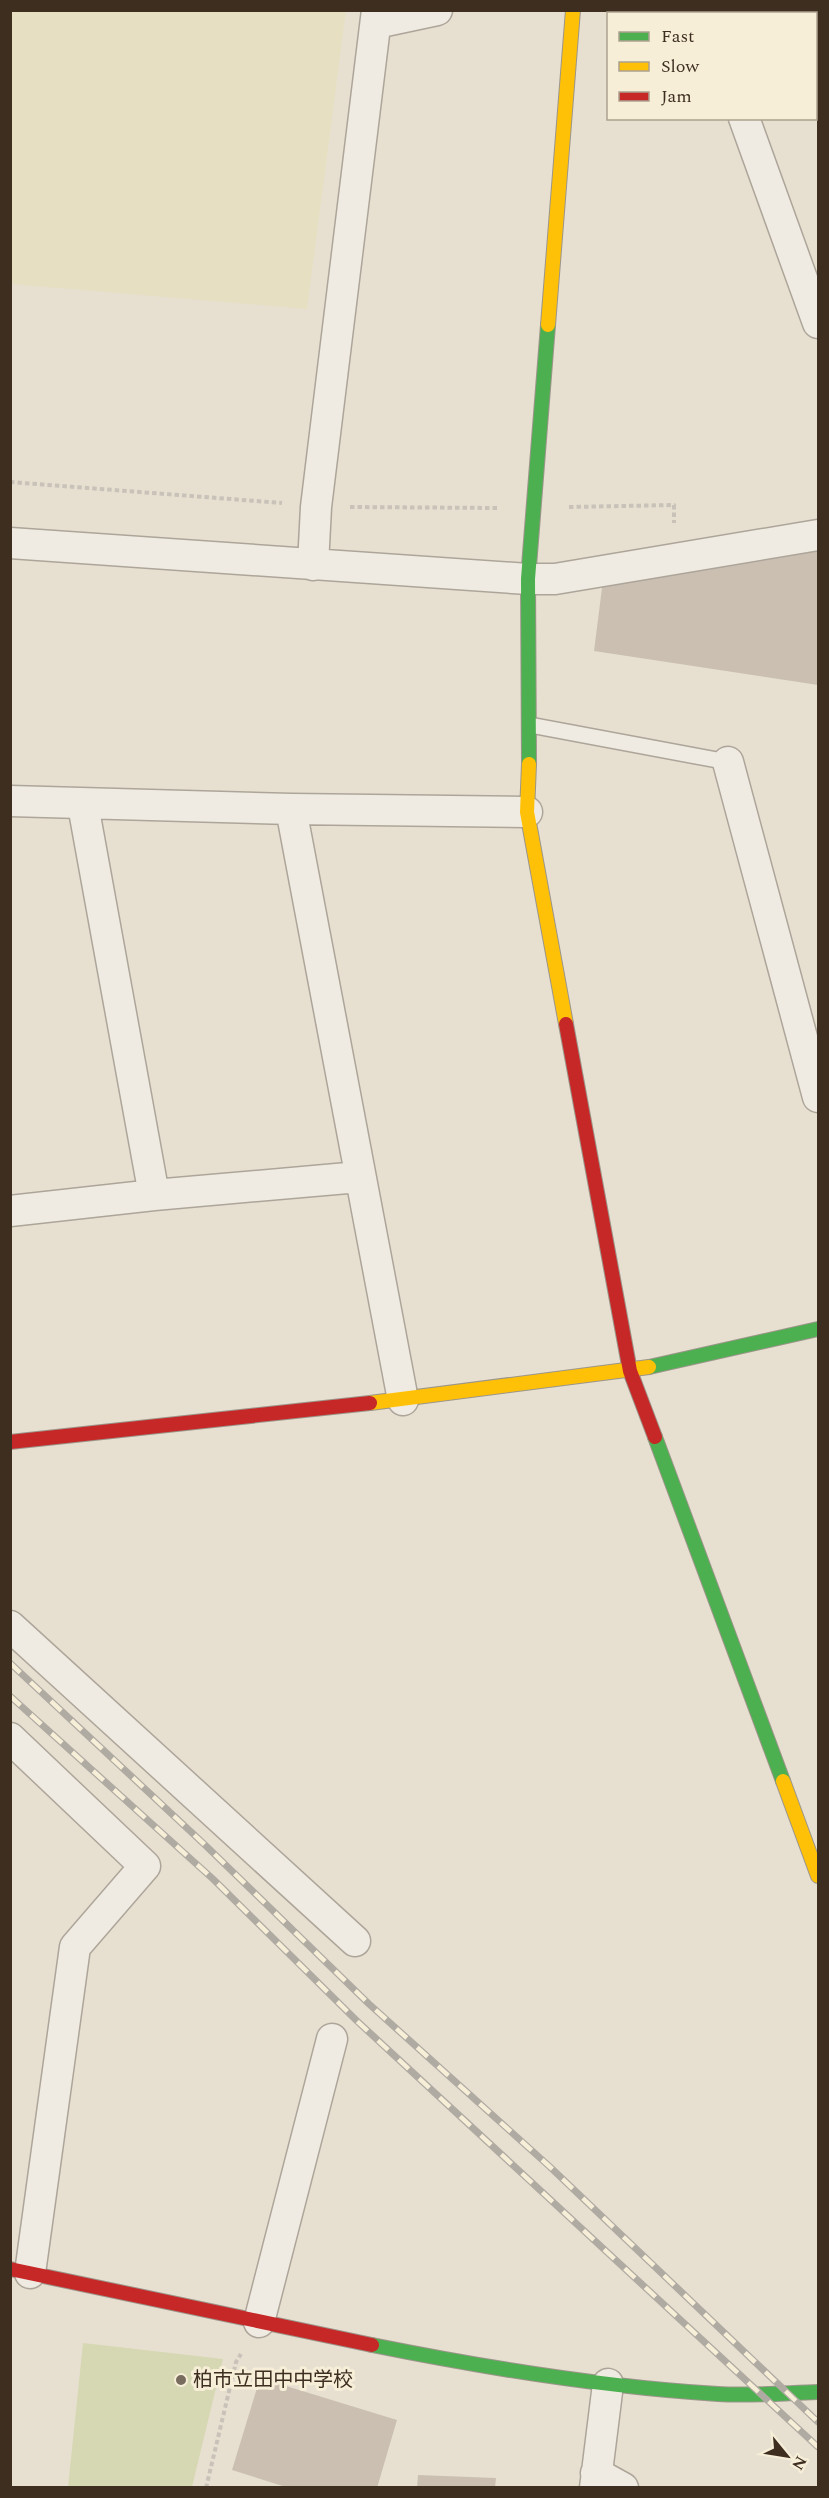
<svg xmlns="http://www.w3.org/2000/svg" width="829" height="2498" font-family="Spectral,'Noto Sans JP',serif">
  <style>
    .farmland { fill: #e6dfc2 }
    .green { fill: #d6d7b3 }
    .building { fill: #cbbfb2 }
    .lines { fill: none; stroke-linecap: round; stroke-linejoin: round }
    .lane-casing { stroke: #ada599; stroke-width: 18 }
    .street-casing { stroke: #ada599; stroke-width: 33 }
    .fast-casing { stroke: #9c958a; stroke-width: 16 }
    .slow-casing { stroke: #9c958a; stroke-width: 16 }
    .jam-casing { stroke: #9c958a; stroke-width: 16 }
    .path { stroke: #c8c2b9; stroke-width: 4; stroke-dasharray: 4.5 3; stroke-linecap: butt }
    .lane { stroke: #efebe3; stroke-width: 15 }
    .street { stroke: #efebe3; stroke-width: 30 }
    .fast { stroke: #4caf50; stroke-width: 14 }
    .slow { stroke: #ffc107; stroke-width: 14 }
    .jam { stroke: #c62828; stroke-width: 14 }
    .rail-casing { stroke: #afaaa2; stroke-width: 7 }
    .rail { stroke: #f7eed8; stroke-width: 4.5; stroke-dasharray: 14; stroke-linecap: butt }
    .poi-dot { fill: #786c5e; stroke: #f7eed8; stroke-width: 2 }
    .labels { text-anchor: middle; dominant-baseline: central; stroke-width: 6; stroke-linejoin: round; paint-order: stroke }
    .poi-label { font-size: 20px; fill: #3d2e20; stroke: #f7eed8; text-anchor: start }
  </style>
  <rect width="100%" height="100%" fill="#e7e0d1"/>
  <path class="farmland" d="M10 11H346L307 309 11 284Z"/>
  <path class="green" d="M83 2343 223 2359 192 2487H68Z"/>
  <path class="building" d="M818 547V685L594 651 603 580Z
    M260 2378 397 2420 377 2488H289L232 2470Z
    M418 2475 496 2478 495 2488H417Z"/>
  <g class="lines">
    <defs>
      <path id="lane" d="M530 725 728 762"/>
      <path id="street" d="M701 10 706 14
        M376 23 437 10
        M744 118 818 323
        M10 543 528 579H555L818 535
        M313 565 316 507 377 10
        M728 762 818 1097
        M10 801 291 809 527 812
        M83 805 154 1195
        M291 809 403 1400
        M10 1211 154 1195 359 1177
        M10 1626 355 1941
        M10 1738 145 1866 75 1947 30 2273
        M259 2322 332 2039
        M596 2473 623 2488
        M595 2488 608 2384"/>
      <path id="fast" d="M529 764 528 579 548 325
        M649 1367 818 1329
        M655 1437 783 1781
        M372 2345C486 2368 602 2387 718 2394 751 2396 785 2393 818 2392"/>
      <path id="slow" d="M548 325 573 10
        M529 764 527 812 566 1024
        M370 1403 649 1367
        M783 1781 818 1876"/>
      <path id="jam" d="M566 1024 630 1371 655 1437
        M10 1442 370 1403
        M10 2269 372 2345"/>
    </defs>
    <use href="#lane" class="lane-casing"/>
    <use href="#street" class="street-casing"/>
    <use href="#fast" class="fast-casing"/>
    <use href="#slow" class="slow-casing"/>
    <use href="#jam" class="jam-casing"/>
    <path class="path" d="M10 482 282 503
      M350 507 498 508
      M569 507 674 505V523
      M206 2488 236 2362 241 2354"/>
    <use href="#lane" class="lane"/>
    <use href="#street" class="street"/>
    <use href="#fast" class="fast"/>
    <use href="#slow" class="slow"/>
    <use href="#jam" class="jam"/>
    <defs>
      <path id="rail" d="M10 1663 204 1844 369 2004 549 2166 818 2422
        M10 1696 213 1879 357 2021 818 2447"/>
    </defs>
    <use href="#rail" class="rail-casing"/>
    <use href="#rail" class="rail"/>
  </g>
  <circle class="poi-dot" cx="181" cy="2380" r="6"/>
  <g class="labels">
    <g class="poi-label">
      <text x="193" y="2380">柏市立田中中学校</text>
    </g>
  </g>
  <rect width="829" height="2498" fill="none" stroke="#3d2e20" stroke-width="24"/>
  <rect x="607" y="12" width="210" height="108" fill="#f7eed8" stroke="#ada18e" stroke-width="1.5"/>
  <rect x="619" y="32" width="30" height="9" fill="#4caf50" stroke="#ada18e" stroke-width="1.5"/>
  <text x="661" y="42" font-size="18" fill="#3d2e20">Fast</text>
  <rect x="619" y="62" width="30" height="9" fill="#ffc107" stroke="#ada18e" stroke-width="1.5"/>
  <text x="661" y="72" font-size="18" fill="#3d2e20">Slow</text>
  <rect x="619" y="92" width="30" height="9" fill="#c62828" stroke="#ada18e" stroke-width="1.5"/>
  <text x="661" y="102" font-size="18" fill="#3d2e20">Jam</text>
  <g transform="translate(787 2456) rotate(120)" stroke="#f7eed8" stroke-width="4.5" paint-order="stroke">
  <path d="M0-4.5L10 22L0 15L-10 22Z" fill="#3d2e20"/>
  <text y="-9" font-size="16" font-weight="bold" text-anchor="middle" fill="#3d2e20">N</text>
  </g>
</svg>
